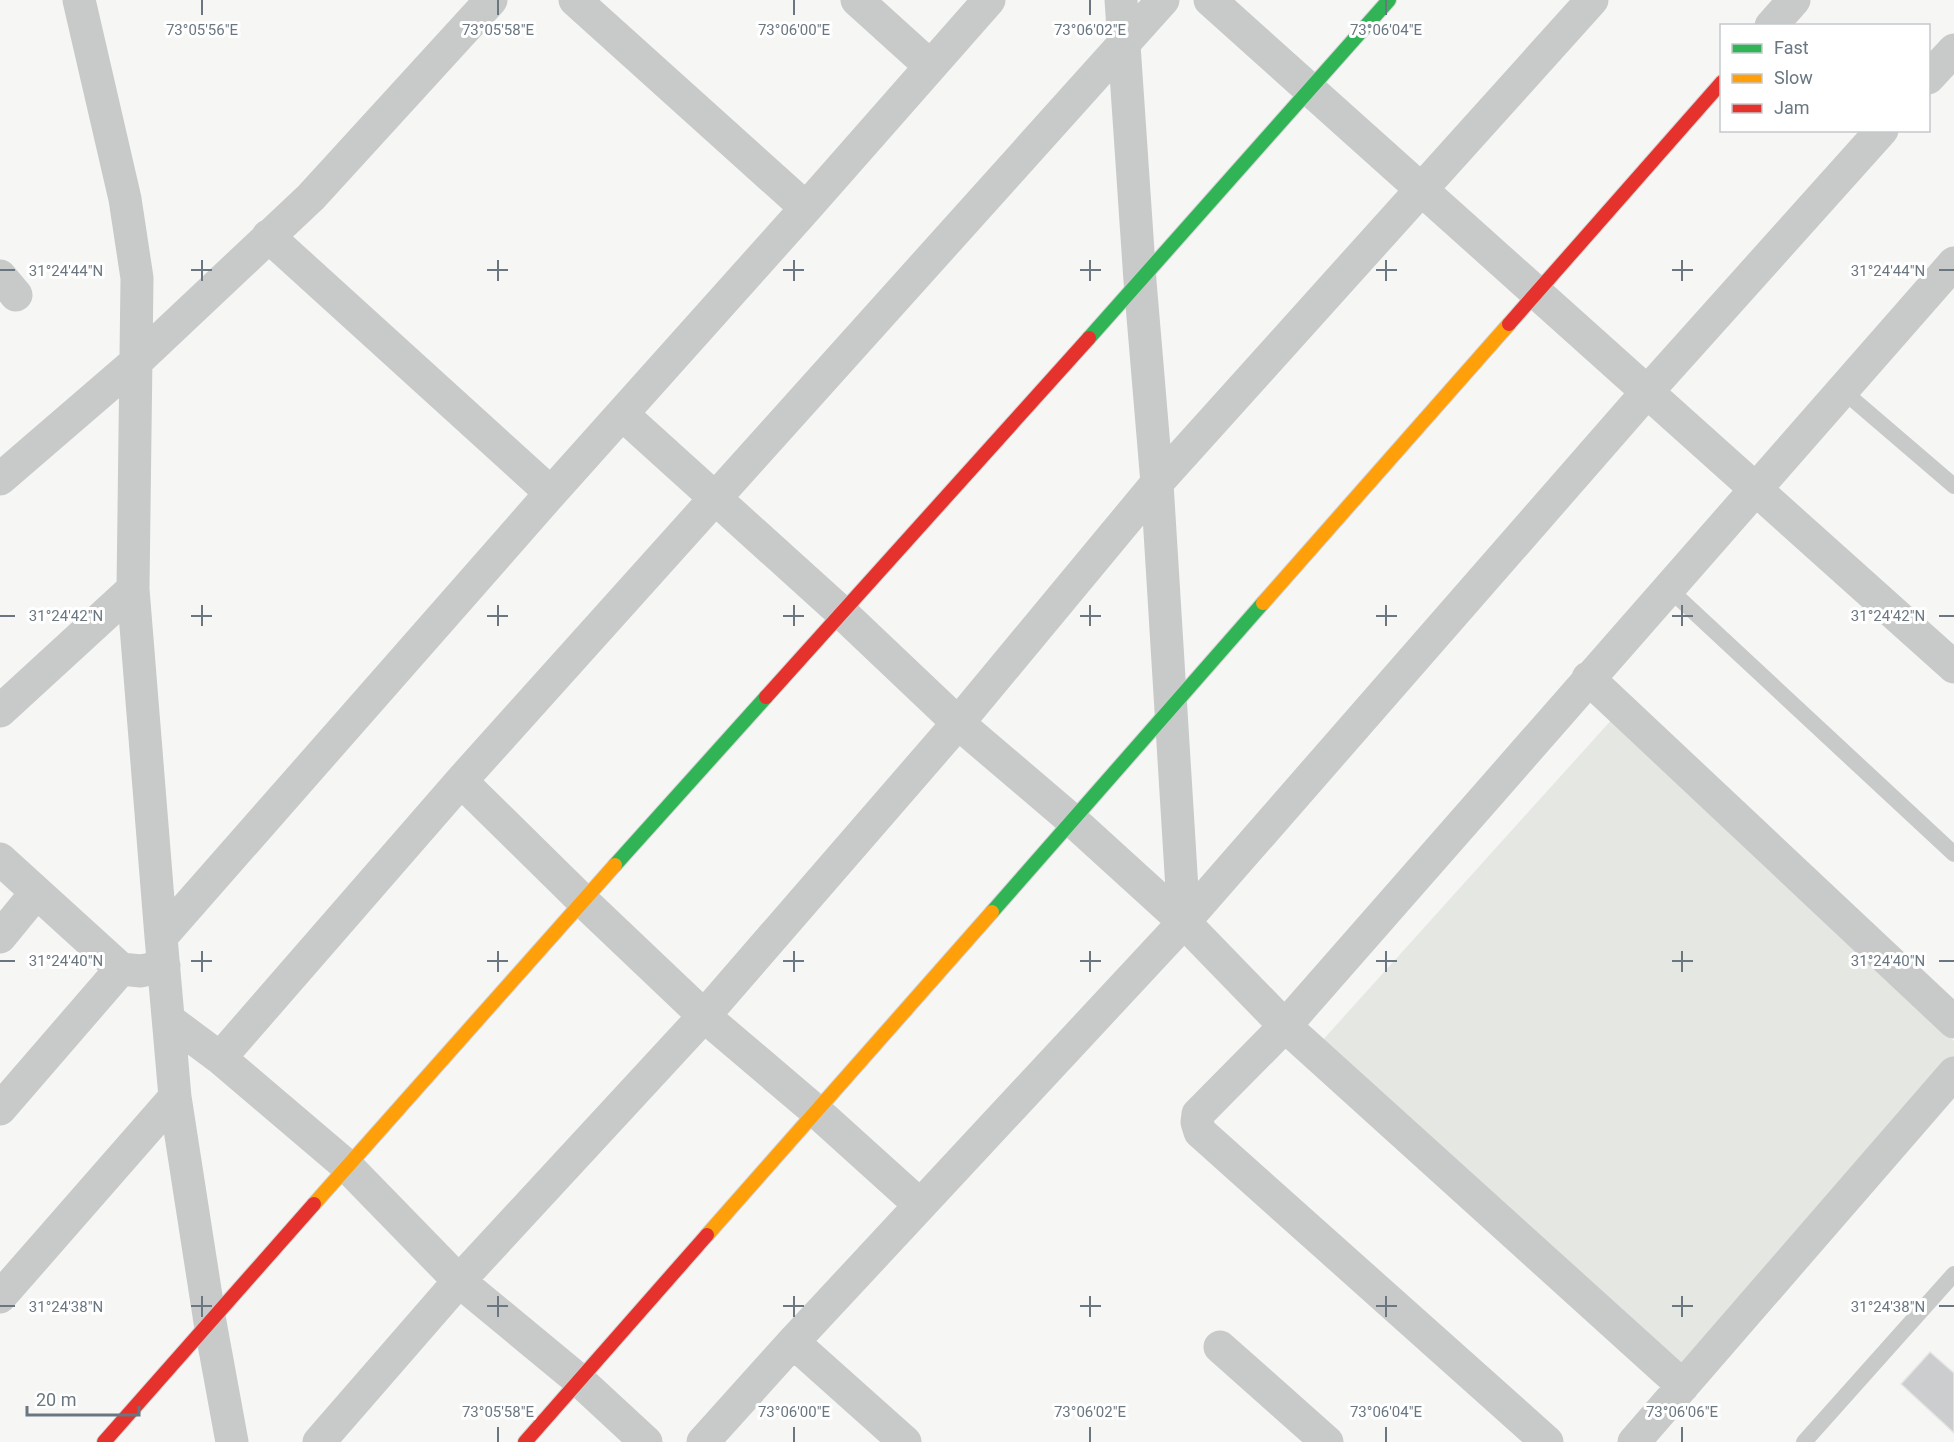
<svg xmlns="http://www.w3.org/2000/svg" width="1954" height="1442" font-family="Roboto,sans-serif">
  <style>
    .green { fill: #e5e7e3 }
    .building { fill: #cccdce; stroke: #e6e6e4; stroke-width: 1.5 }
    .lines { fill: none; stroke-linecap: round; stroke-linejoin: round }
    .fast-casing { stroke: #d2d2d2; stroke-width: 16 }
    .slow-casing { stroke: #d2d2d2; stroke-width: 16 }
    .jam-casing { stroke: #d2d2d2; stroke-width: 16 }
    .lane { stroke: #c8caca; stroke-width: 16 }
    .street { stroke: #c8caca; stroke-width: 33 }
    .fast { stroke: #30b455; stroke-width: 14 }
    .slow { stroke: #ff9f0a; stroke-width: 14 }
    .jam { stroke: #e5322d; stroke-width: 14 }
    .ticks { fill: none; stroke: #6a7781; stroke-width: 2 }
    .ticks-label { font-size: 15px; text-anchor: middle; fill: #6a7781; stroke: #fff; stroke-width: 6; stroke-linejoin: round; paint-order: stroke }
  </style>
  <rect width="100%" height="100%" fill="#f6f6f5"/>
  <path class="green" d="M1614 717 1954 1041V1073L1694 1374 1321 1042Z"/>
  <path class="building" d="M1930 1352 1954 1373V1433L1901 1384Z"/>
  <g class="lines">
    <defs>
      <path id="fast" d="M1089 338 1389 0
        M615 865 766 697
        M992 912 1263 603"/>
      <path id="slow" d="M1263 603 1509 324
        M314 1204 615 865
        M707 1235 992 912"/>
      <path id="jam" d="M1509 324 1722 82
        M766 697 1089 338
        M104 1442 314 1204
        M525 1442 707 1235"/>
    </defs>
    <use href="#fast" class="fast-casing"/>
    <use href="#slow" class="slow-casing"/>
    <use href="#jam" class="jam-casing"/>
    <path class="lane" d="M1842 390 1954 486
      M1668 588 1954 854
      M1804 1442 1954 1274"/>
    <path class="street" d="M79 0 125 199 137 278 133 589 161 937 175 1097 210 1322 232 1442
      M575 0 806 208
      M857 0 930 66
      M1121 0 1140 281 1157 483 1184 922
      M1210 0 1954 667
      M1771 26 1794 0
      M1928 78 1954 50
      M268 236 551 493
      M0 276 16 295
      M622 414 841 612 958 723 1073 821 1184 922 1285 1026 1683 1386
      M0 479 137 361 311 197 491 0
      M1588 678 1954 1022
      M0 711 133 589
      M461 781 583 901 704 1016 817 1112 920 1205
      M0 859 121 969 141 971 164 966
      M0 937 36 893
      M161 937 551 493 806 208 989 0
      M169 1020 220 1058 347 1166 459 1281 580 1381 646 1442
      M220 1058 461 781 1163 0
      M0 1109 121 969
      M0 1297 175 1097
      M793 1342 905 1442
      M1220 1347 1327 1442
      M319 1442 459 1281 704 1016 958 723 1157 483 1592 0
      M703 1442 793 1342 1184 922 1647 392 1882 130
      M1547 1442 1200 1132 1197 1122 1198 1114 1285 1026 1954 263
      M1634 1442 1954 1073"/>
    <use href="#fast" class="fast"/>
    <use href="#slow" class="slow"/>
    <use href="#jam" class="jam"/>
  </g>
  <path class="ticks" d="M202 0V15M498 0V15M794 0V15M1090 0V15M1386 0V15M202 260V281M498 260V281M794 260V281M1090 260V281M1386 260V281M1682 260V281M0 270H15M191 270H212M487 270H508M783 270H804M1080 270H1101M1376 270H1397M1672 270H1693M1939 270H1954M202 605V626M498 605V626M794 605V626M1090 605V626M1386 605V626M1682 605V626M0 616H15M191 616H212M487 616H508M783 616H804M1080 616H1101M1376 616H1397M1672 616H1693M1939 616H1954M202 951V972M498 951V972M794 951V972M1090 951V972M1386 951V972M1682 951V972M0 961H15M191 961H212M487 961H508M783 961H804M1080 961H1101M1376 961H1397M1672 961H1693M1939 961H1954M202 1296V1317M498 1296V1317M794 1296V1317M1090 1296V1317M1386 1296V1317M1682 1296V1317M0 1306H15M191 1306H212M487 1306H508M783 1306H804M1080 1306H1101M1376 1306H1397M1672 1306H1693M1939 1306H1954M498 1427V1442M794 1427V1442M1090 1427V1442M1386 1427V1442M1682 1427V1442"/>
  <g class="ticks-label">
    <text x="202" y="35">73°05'56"E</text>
    <text x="498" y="35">73°05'58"E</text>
    <text x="794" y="35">73°06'00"E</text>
    <text x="1090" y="35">73°06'02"E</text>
    <text x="1386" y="35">73°06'04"E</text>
    <text x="66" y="276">31°24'44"N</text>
    <text x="1888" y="276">31°24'44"N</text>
    <text x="66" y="621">31°24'42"N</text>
    <text x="1888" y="621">31°24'42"N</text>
    <text x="66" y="966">31°24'40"N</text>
    <text x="1888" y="966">31°24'40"N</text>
    <text x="66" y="1312">31°24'38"N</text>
    <text x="1888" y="1312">31°24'38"N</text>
    <text x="498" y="1417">73°05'58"E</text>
    <text x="794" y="1417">73°06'00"E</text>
    <text x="1090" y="1417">73°06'02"E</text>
    <text x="1386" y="1417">73°06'04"E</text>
    <text x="1682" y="1417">73°06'06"E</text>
  </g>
  <rect x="1720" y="24" width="210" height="108" fill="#ffffff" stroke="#c3c9cd" stroke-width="1.5"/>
  <rect x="1732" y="44" width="30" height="9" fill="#30b455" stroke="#c3c9cd" stroke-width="1.5"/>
  <text x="1774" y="54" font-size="18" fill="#6a7781">Fast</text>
  <rect x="1732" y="74" width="30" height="9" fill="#ff9f0a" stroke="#c3c9cd" stroke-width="1.5"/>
  <text x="1774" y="84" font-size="18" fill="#6a7781">Slow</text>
  <rect x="1732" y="104" width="30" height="9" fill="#e5322d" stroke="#c3c9cd" stroke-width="1.5"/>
  <text x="1774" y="114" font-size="18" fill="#6a7781">Jam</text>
  <path d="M27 1406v9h112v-9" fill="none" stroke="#6a7781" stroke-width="3"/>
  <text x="36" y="1406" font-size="18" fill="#6a7781" stroke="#ffffff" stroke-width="4.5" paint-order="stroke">20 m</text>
</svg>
